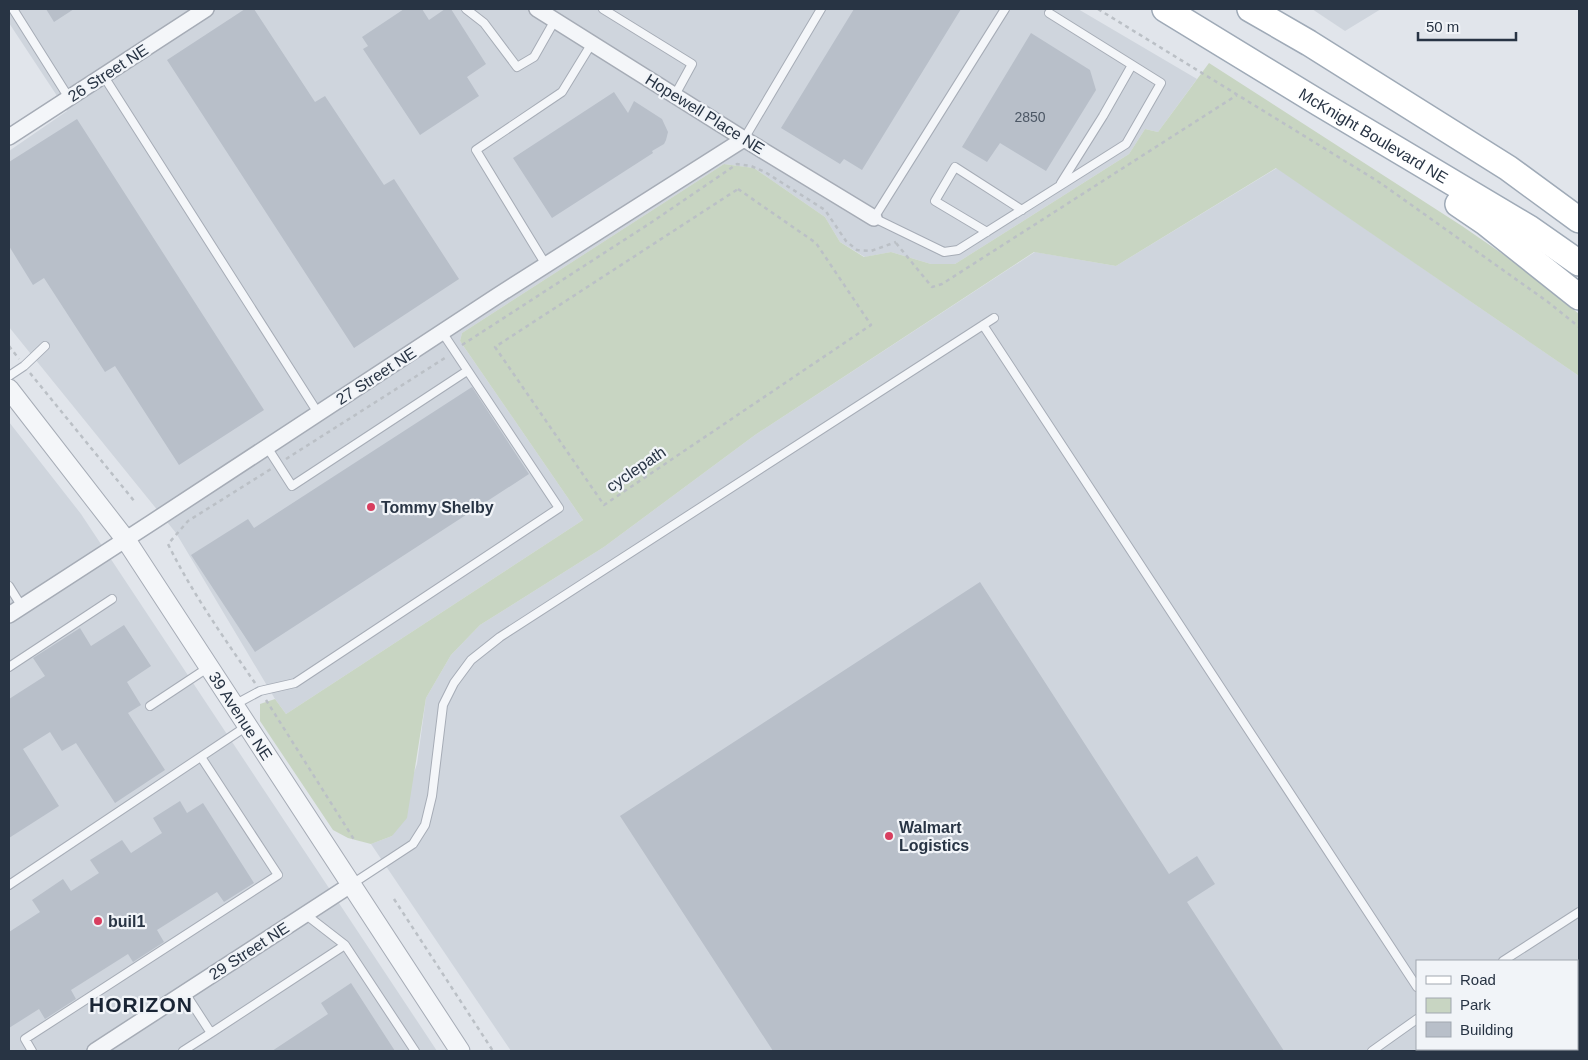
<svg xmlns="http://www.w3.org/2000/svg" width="1588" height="1060" font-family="Helvetica,sans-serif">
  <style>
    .built { fill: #cfd5dd; fill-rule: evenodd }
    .green { fill: #c8d5c2 }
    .building { fill: #b8bfc9 }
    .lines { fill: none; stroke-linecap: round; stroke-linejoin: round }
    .service-casing { stroke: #a6acb6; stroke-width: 10 }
    .minor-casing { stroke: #a6acb6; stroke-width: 18 }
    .tertiary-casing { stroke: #a6acb6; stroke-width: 21 }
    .primary-casing { stroke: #9faab7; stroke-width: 28 }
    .path { stroke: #bbc0c6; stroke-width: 2.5; stroke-dasharray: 4 4; stroke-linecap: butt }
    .service { stroke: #f4f6f9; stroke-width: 8 }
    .minor { stroke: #f4f6f9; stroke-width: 15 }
    .tertiary { stroke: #f4f6f9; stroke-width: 19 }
    .primary { stroke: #fff; stroke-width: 25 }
    .poi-dot { fill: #d83e5f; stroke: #f1f4f8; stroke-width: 2 }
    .labels { text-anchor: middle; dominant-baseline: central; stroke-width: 4.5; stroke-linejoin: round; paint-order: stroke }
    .number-label { font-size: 14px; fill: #4c5765 }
    .street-label { font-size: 16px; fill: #283444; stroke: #f1f4f8 }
    .poi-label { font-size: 16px; font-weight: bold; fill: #283444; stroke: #f1f4f8; text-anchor: start }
    .district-label { font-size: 21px; font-weight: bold; letter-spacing: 1px; fill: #1a2535; stroke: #f1f4f8 }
  </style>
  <rect width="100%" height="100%" fill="#e1e5eb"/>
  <path class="built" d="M9 9H1078L1197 79 1158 132 1145 129 1129 154 955 264H931L891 252 865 257 840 242 825 217 754 168 724 164 462 333 460 341 583 520 286 714 275 699 176 533 9 327V151L67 111 9 23Z
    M1312 9H1381L1345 31Z
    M1277 168 1579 376V1051H511L371 844 392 836 417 764 426 698 451 655 480 625 604 547 755 435 1035 252 1116 266ZM1417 961H1577V1049H1417Z
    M9 422 81 514 437 1051H9Z"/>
  <path class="green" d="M1209 63 1462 226 1523 268 1579 314V376L1276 168 1116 266 1034 252 755 435 604 547 480 625 451 655 426 698 407 818 392 836 371 844 348 838 333 830 260 721V704L275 699 286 714 583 520 460 341 462 333 724 164 754 168 825 217 840 242 864 257 891 252 931 264H955L1129 154 1145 129 1158 132Z"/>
  <path class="building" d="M46 9H74L54 22Z
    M245 9H254L315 102 325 96 384 185 394 179 459 279 354 348 167 60Z
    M404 9H422L429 20 445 9H451L486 64 467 77 479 96 420 135 363 49 368 46 362 37Z
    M854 9H961L862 170 844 159 840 164 781 128Z
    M1031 33 1090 70 1096 90 1046 171 1000 143 987 162 962 147Z
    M614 92 628 113 634 101 662 119 668 132 666 140 664 144 652 151 653 153 552 218 513 158Z
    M77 119 264 410 179 465 115 366 105 372 44 278 33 285 9 246V162Z
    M472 387 529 474 255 652 191 555 248 519 254 528Z
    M980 582 1169 874 1197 856 1215 884 1187 902 1284 1051H773L620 816Z
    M124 625 151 666 127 682 141 705 128 713 165 770 115 803 76 743 62 751 50 732 23 749 59 806 9 838V699L45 676 33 658 80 628 91 646Z
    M180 801 187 813 203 803 254 883 224 902 217 892 157 930 164 942 133 962 128 954 71 990 76 999 45 1019 39 1009 9 1028V932L40 912 32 900 63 879 71 891 99 873 90 860 122 840 131 853 162 833 153 818Z
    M351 983 395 1051H272L328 1014 321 1003Z"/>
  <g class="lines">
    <defs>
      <path id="service" d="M13 9 69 98
        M466 9 484 23 517 67 534 57 555 20
        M603 9 692 64 675 95
        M1005 9 874 218 944 252 958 250 1126 144 1161 83 1049 13
        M103 75 318 413
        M744 139 821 9
        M1061 183 1103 116 1132 65
        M987 232 935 201 955 167 1022 210
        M546 265 476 150 562 92 592 43
        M983 325 1417 987
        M9 376 24 366 45 346
        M267 447 292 486 467 371
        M9 586 22 607
        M9 667 112 599
        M234 705 260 691 295 683 559 508 442 332
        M150 706 209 667
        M352 884 413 844 425 825 432 796 443 705 454 683 471 660 500 637 994 318
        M9 885 247 726
        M305 914 345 945
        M1503 961 1579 912
        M211 1033 345 945 415 1051
        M1458 1049 1459 1051
        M32 1051 25 1039 278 875 201 757
        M183 1051 211 1033 185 993
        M1372 1051 1417 1019"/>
      <path id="minor" d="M537 9 744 139 874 218
        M9 137 206 9
        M9 615 151 523 497 296 744 139
        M95 1051 352 884"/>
      <g id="tertiary">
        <path id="s1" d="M9 389 126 540 460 1051"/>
      </g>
      <g id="primary">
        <path id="s2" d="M1165 9 1319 103 1529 228 1579 263"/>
        <path d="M1250 9 1309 43 1508 168 1579 220"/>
        <path d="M1458 204 1486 223 1579 297"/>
      </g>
    </defs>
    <use href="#service" class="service-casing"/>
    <use href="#minor" class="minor-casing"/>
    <use href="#tertiary" class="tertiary-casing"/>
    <use href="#primary" class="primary-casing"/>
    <path class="path" d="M1098 9 1379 182 1548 302 1579 327
      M738 189 816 243 871 325 604 505 495 347Z
      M896 243 932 287 942 284 1237 95
      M462 345 655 220 737 164 751 166 765 172 825 210 846 241 857 250 871 251 896 242
      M9 346 19 359
      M30 373 135 502
      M286 459 448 356
      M255 683C224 638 192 593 168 544L188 521 271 469
      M266 700 355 841
      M394 899 493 1051"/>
    <use href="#service" class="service"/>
    <use href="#minor" class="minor"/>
    <use href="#tertiary" class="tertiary"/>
    <use href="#primary" class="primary"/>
  </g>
  <g class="poi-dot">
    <circle cx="371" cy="507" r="5"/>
    <circle cx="889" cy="836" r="5"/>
    <circle cx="98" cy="921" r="5"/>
  </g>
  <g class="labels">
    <g class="number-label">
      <text x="1030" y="117">2850</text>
    </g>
    <g class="street-label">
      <text transform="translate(108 73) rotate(-33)">26 Street NE</text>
      <text transform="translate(705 114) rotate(32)">Hopewell Place NE</text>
      <text stroke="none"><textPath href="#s2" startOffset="244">McKnight Boulevard NE</textPath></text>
      <text transform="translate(376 376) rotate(-33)">27 Street NE</text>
      <text transform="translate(636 469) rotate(-34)">cyclepath</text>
      <text stroke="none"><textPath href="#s1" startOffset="401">39 Avenue NE</textPath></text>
      <text transform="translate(249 951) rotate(-33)">29 Street NE</text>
    </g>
    <g class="poi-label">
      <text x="381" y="507">Tommy Shelby</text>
      <text x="899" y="827">Walmart<tspan x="899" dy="18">Logistics</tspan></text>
      <text x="108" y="921">buil1</text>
    </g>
    <g class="district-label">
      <text x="141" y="1004">HORIZON</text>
    </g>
  </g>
  <rect width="1588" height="1060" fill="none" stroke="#283444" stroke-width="20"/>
  <rect x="1416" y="960" width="162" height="90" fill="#f1f4f8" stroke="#a1a7b0"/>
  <rect x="1426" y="976" width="25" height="8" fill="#ffffff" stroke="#a1a7b0"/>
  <text x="1460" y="985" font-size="15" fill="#283444">Road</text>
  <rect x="1426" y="998" width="25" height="15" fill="#c8d5c2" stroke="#a1a7b0"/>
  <text x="1460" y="1010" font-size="15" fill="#283444">Park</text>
  <rect x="1426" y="1022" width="25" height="15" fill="#b8bfc9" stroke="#a1a7b0"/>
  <text x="1460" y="1035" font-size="15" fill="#283444">Building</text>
  <path d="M1418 32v8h98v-8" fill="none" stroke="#283444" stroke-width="2.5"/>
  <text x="1426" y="32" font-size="15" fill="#283444" stroke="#f1f4f8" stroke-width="4" paint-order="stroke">50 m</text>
</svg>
